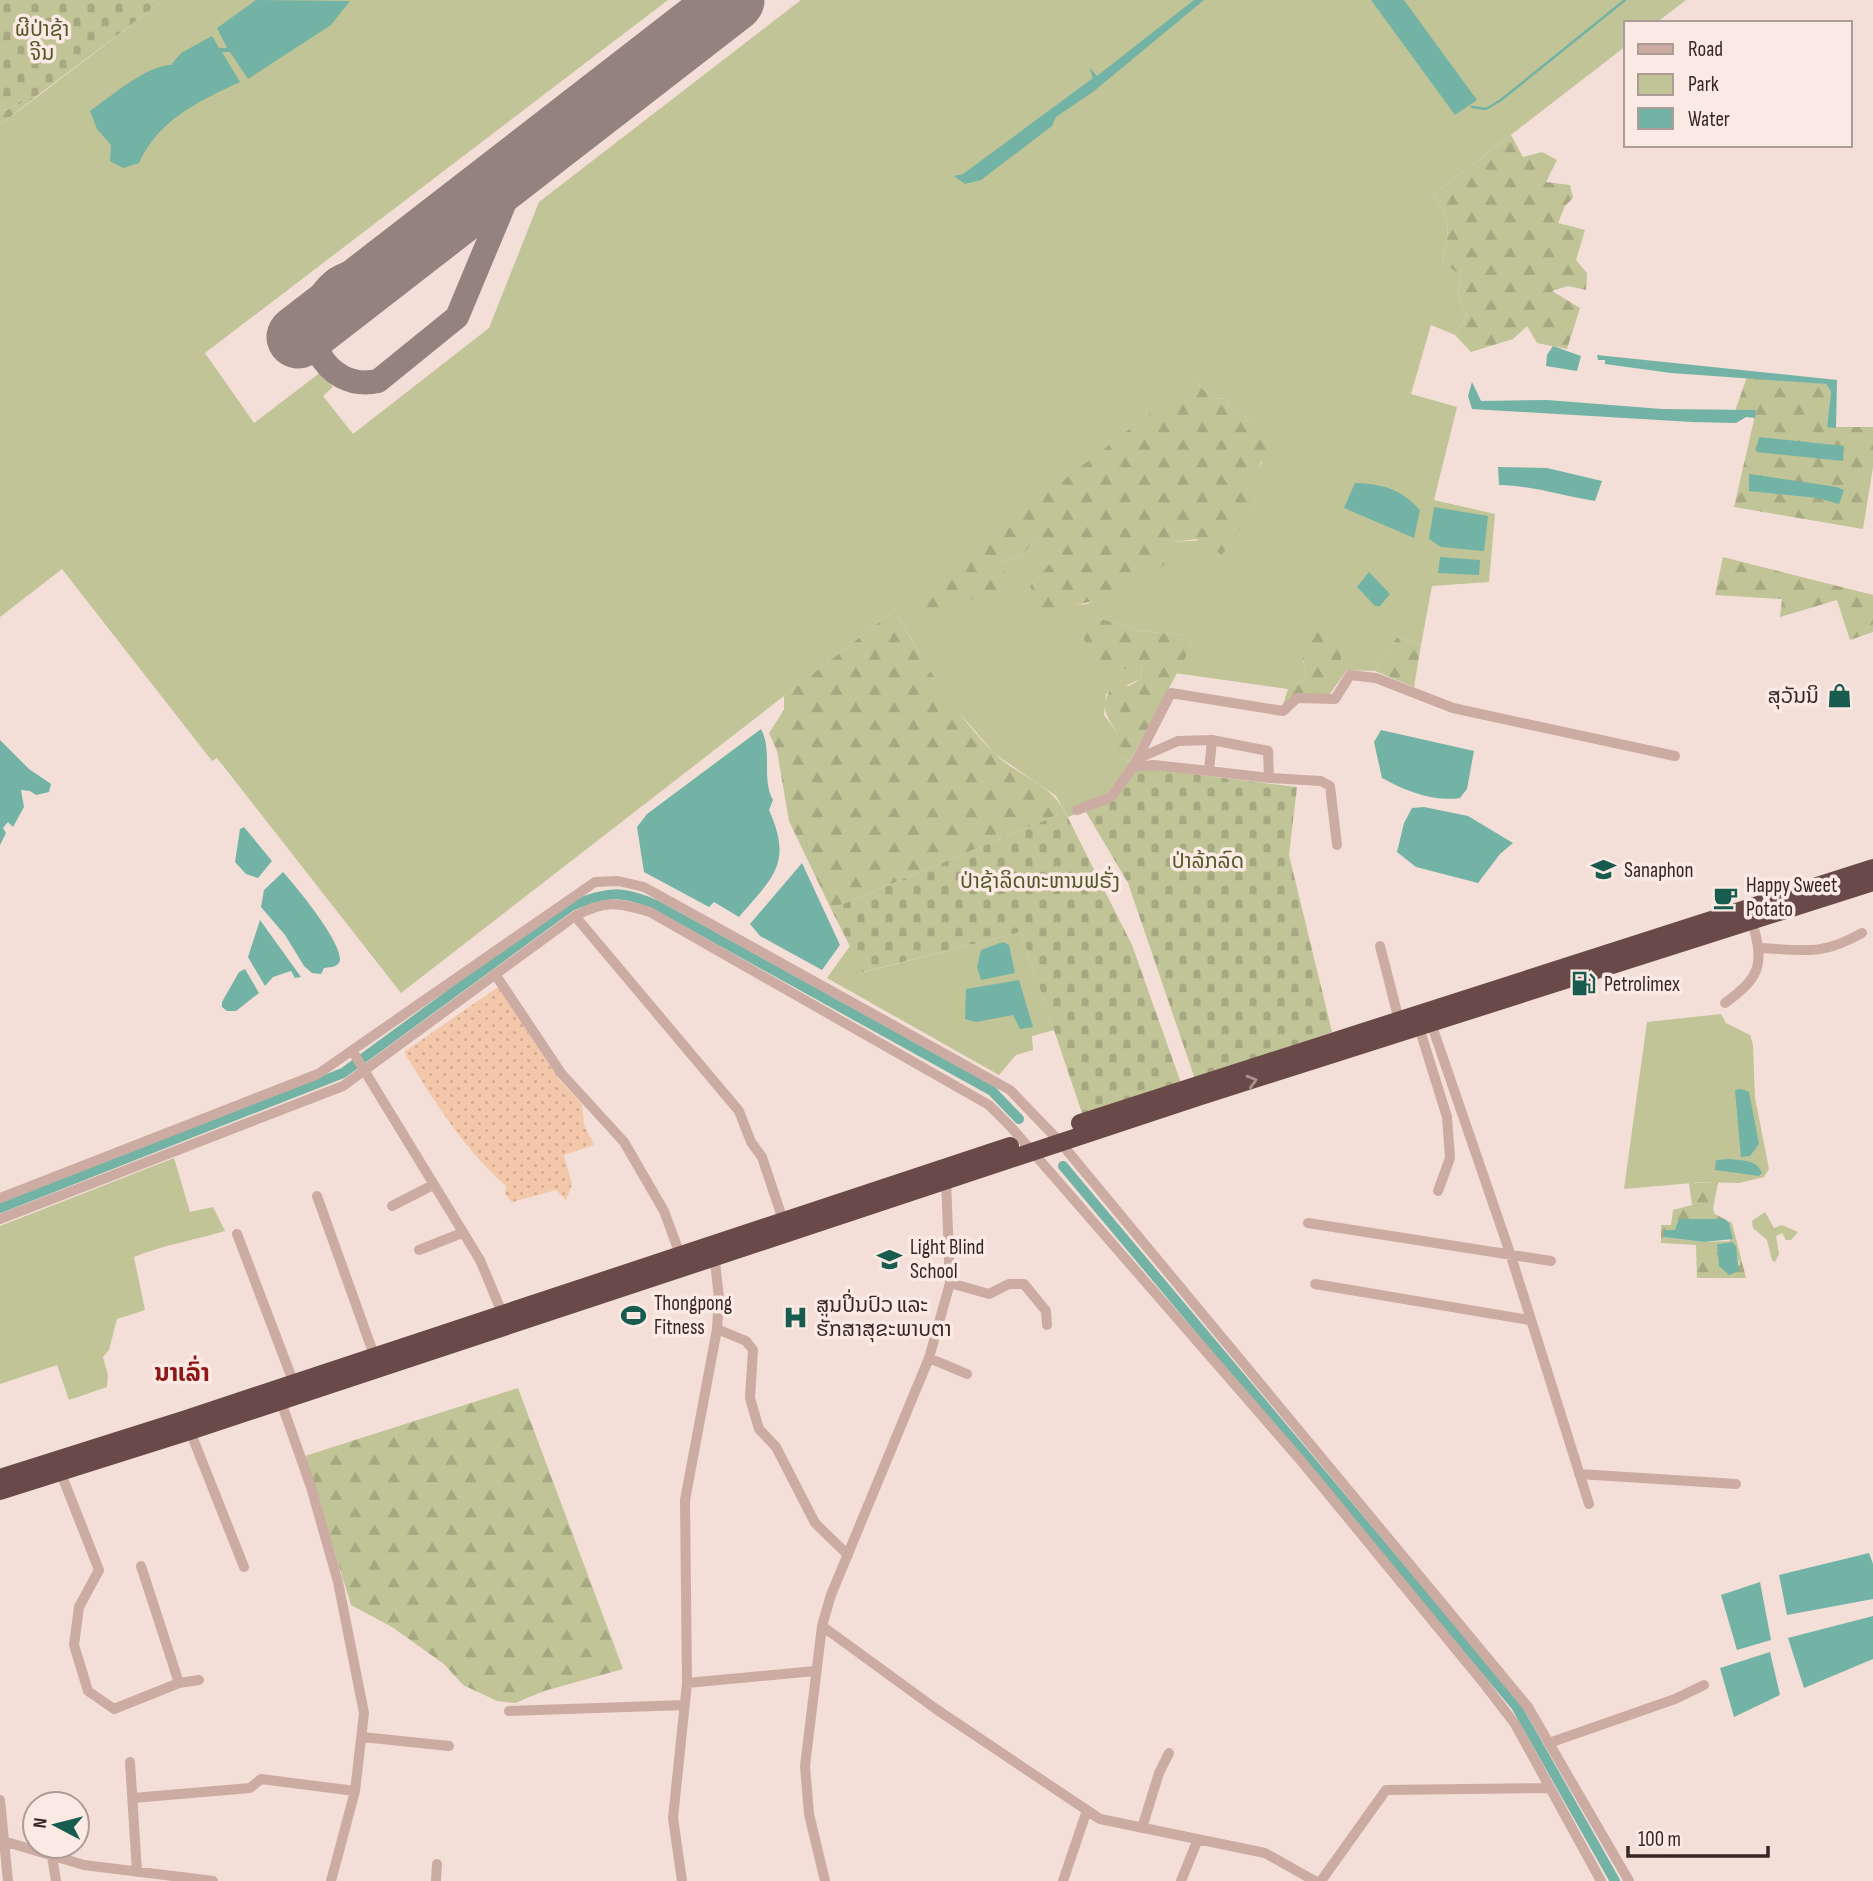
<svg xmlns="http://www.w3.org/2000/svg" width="1873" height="1881" font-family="'Sofia Sans Condensed','Noto Sans Lao',sans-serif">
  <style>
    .green { fill: #c0c496; fill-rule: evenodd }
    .forest { fill: url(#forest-firs); fill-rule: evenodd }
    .sand { fill: url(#sand-dots) }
    .cemetery { fill: url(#cemetery-stones) }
    .water { fill: #73b3a5 }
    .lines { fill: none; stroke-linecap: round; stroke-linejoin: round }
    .stream { stroke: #73b3a5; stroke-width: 2.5 }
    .canal { stroke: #73b3a5; stroke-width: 10 }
    .taxiway { stroke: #94827e; stroke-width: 24 }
    .runway { stroke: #94827e; stroke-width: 63 }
    .minor { stroke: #ccaba2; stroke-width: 10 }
    .trunk { stroke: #694a48; stroke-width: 18 }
    .oneway { stroke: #ab928e }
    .labels { text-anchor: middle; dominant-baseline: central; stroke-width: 7; stroke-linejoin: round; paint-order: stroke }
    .park-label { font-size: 21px; fill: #525727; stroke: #fbeae4 }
    .poi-label { font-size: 21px; fill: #362625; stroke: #fbeae4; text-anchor: start }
    .quarter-label { font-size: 24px; font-weight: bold; fill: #8d1719; stroke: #fbeae4 }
  </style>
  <defs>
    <pattern id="forest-firs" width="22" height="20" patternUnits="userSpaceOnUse" patternTransform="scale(1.75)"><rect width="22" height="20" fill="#c0c496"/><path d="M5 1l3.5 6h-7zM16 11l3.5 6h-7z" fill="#a6a881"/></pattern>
    <pattern id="sand-dots" width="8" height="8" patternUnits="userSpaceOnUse" patternTransform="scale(1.75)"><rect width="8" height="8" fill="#f3c7aa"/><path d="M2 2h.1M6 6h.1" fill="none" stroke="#d1ab92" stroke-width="1.8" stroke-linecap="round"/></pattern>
    <pattern id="cemetery-stones" width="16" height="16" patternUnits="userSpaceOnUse" patternTransform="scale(1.75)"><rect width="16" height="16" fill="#c0c496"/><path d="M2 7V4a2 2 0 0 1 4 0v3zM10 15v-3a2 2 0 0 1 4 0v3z" fill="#a6a881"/></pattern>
  </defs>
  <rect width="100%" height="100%" fill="#f3dfd7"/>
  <path class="green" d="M164 0H668L205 353 254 423 321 372 333 387 323 396 353 434 489 328 539 202 801 0H1686L1656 23H1626V46L1433 195C1453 223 1449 230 1442 262L1460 275 1458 297 1467 315 1455 335 1431 325 1411 394 1457 407 1434 500 1495 514 1489 582 1432 586 1421 645 1397 637 1375 671 1341 670 1342 652 1302 653 1306 679 1288 689 1175 673 1192 645 1183 635 1139 631 1096 617 1116 671 1142 664 1141 679 1106 694 1104 715 1118 734 1119 757 1130 761 1136 767 1109 801 1068 817 1056 796 995 754 963 717 940 690 895 610 401 993 217 758 212 761 62 569 0 617V125ZM1193 380 1214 399 1225 398 1234 413 1257 420 1262 463C1250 476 1250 488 1257 504L1233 538 1173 542 1160 567 1087 604 1066 606 1053 614 1030 586 1055 558 1036 539 1022 555 1003 561 996 568 1003 586 983 602 962 596Z
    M1021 932 1054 1030 1032 1036 1033 1050 1016 1055 999 1075 827 978 850 946 864 972Z
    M1721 1014 1726 1023 1750 1035 1753 1045 1755 1098 1769 1169 1764 1177 1739 1183 1703 1182 1624 1189 1647 1022Z
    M174 1158 190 1212 213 1207 225 1231C195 1240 163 1245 134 1257L145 1310 117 1319 109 1350 103 1357 108 1375 107 1387 69 1400 57 1365 0 1384V1226Z
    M1765 1212 1774 1228 1782 1225 1798 1232 1791 1240H1786L1782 1233 1776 1236 1779 1254 1775 1262 1772 1260 1767 1240 1753 1228 1752 1221Z"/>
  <path class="forest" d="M38 95 0 125V110L4 111Z
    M1511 135 1523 157 1542 152 1557 160 1546 182 1570 185 1573 198 1565 206 1558 223 1585 230 1576 260 1587 273 1586 290 1568 286 1552 291 1580 308 1567 349 1537 343 1527 326 1513 339 1471 352 1455 335 1467 315 1458 297 1460 275 1442 262C1449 230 1453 223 1433 195Z
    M1752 376 1826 384 1831 391 1827 427H1873V467L1863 529 1734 507 1756 411H1735L1747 377Z
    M1193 380 1214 399 1225 398 1234 413 1257 420 1272 447C1258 468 1246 479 1257 504L1222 555 1196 539 1173 542 1177 556C1158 568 1137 586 1116 594 1095 603 1072 603 1053 614L1040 610 1030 586 1054 559 1036 539 1022 555 1003 561 997 568 1005 571 1003 587 983 603 962 596 932 619 915 595Z
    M1723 557 1873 595V632L1850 640 1837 600 1780 617 1782 599 1715 595Z
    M895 610C924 663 950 707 992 751 1015 775 1049 782 1065 812L831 909 789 821 777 751 769 733 784 710V696Z
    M1096 617 1139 631 1183 635 1192 645 1130 761 1119 757 1112 748 1118 734C1104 713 1098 704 1116 683L1129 686 1141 679 1142 665 1116 671 1090 663 1084 638Z
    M1336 631 1349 639 1342 652 1341 670H1347L1329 695 1283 705 1288 689 1306 679 1302 653 1315 633Z
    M1397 637 1421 645 1414 687 1375 671Z
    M1718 1182 1713 1209 1715 1214 1732 1223 1746 1278H1697L1696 1245 1661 1243V1225H1671L1673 1210 1692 1205 1689 1183ZM1679 1219H1724L1730 1241 1704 1242 1664 1237V1230H1676ZM1732 1242 1740 1265 1719 1266 1718 1244Z
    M518 1388 623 1669 544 1691 515 1703 497 1701 463 1685 444 1664 392 1627 351 1605 305 1456Z"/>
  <path class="sand" d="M498 987 558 1078 582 1104 584 1125 594 1145 564 1155 572 1184 566 1200 556 1190 512 1202 505 1194 506 1186C463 1148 434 1101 404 1052Z"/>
  <path class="cemetery" d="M0 0H164L38 95 4 111 0 110Z
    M1136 767 1297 787 1289 855 1332 1032 1195 1079 1128 883 1086 812 1109 801Z
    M1065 812 1132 945 1181 1083 1083 1116 1021 932 863 972 831 909Z"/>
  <path class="water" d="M256 0 350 1 331 25 248 79 230 52H222L240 82C199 101 158 120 139 163L123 168 110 161 111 145 97 129 90 111C110 97 147 65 171 65L181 53 212 36 219 48H227L217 28Z
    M1194 0H1204L1094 91 1056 117 1052 126 981 180 965 184 954 176 963 174 1093 78 1089 67 1097 76Z
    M1371 0H1404L1477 100 1455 115Z
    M1553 346 1581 356 1577 371 1546 366 1547 355Z
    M1597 355 1837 380 1836 428 1827 427 1831 391 1826 384 1671 373 1605 364V360H1598Z
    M1472 382 1481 401 1547 400 1662 409 1756 410 1755 418 1746 417 1736 423 1692 422 1472 409 1468 396Z
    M1759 437 1844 446 1843 461 1756 452Z
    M1498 467 1547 468 1602 481 1595 501C1561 496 1536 486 1499 485Z
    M1749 474 1837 487 1844 490 1839 504 1818 498 1749 491Z
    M1355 483C1383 484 1401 489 1420 510L1414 538 1344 508Z
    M1434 507 1488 516 1484 551 1441 547 1429 539Z
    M1440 557 1480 560 1479 575 1438 573Z
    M1369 572 1390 594 1380 606H1375L1357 587Z
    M761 729C773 752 761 778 773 800L769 810C793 864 773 877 739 917L714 902 709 907 644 872 637 827 647 814Z
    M1381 730 1474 751 1467 789 1460 798C1434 802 1405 791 1382 778L1374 742Z
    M0 740 29 769 51 784 49 792 36 795 30 791 21 790 24 807 13 827 8 822 3 828 6 833 0 845Z
    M1424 807 1468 816 1513 843 1500 854 1478 883 1416 867 1397 852 1404 823 1412 808Z
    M244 827 272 861 258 878 246 874 235 862 240 829Z
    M802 863 840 945 822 970 760 936 750 924Z
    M283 872C295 885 348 949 339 963 335 968 329 967 324 968L321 974 312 973 304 966 285 935 261 907 264 890Z
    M260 920 301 977 295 978 291 971 273 977 265 986 248 957Z
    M1003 942 1009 945 1015 973 981 980 977 967 981 950Z
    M245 969 259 993 236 1011H227L222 1007V1002L239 972Z
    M1019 980 1033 1027 1020 1029 1013 1015 976 1022 965 1019 966 989Z
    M1742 1089 1749 1092 1759 1144 1750 1156 1741 1157 1735 1090Z
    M1729 1159C1742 1161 1757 1159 1762 1173L1759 1176 1715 1170 1716 1160Z
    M1679 1219H1724L1729 1223 1733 1239 1704 1242 1664 1237V1230H1675Z
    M1732 1242 1736 1246 1739 1271 1729 1275 1719 1266 1717 1244Z
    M1869 1553 1873 1564V1599L1787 1615 1779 1575Z
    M1760 1582 1771 1640 1737 1650 1721 1595Z
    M1873 1616V1659L1804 1688 1788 1638Z
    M1770 1652 1780 1695 1734 1717 1720 1668Z"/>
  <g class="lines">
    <path class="stream" d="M1472 107 1486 109 1501 100 1625 0"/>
    <path class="canal" d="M1063 1166 1516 1706 1615 1881
      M0 1208 343 1073 571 906C608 891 622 890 658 906L992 1091 1019 1119"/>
    <path class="taxiway" d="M398 259C376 272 347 266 329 285 291 324 323 393 378 381L457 317 515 178 528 162 570 126"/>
    <path class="runway" d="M298 337 733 0"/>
    <path class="minor" d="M1133 767 1154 765 1209 771 1212 740 1178 741 1137 759
      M1209 771 1269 778 1268 751 1212 740
      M1269 778 1321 781 1330 786 1337 845
      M1077 810 1111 797 1133 767 1171 693 1283 711 1297 698 1335 699 1350 675 1376 678 1453 708 1675 756
      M575 916 739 1111 751 1142 762 1157 783 1220
      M1380 946 1399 1020
      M1760 948C1804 950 1822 956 1862 933
      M495 974 561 1073 624 1142 664 1211 682 1260
      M1725 1003C1762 976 1764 964 1752 921
      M1431 1023 1510 1253 1589 1504
      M1419 1027 1447 1117 1450 1158 1438 1191
      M353 1052 480 1260 503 1315
      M317 1196 374 1355
      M0 1198 318 1074 595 882 618 881 644 887 1010 1090 1060 1142 1528 1707 1629 1881
      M392 1206 433 1185
      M0 1219 343 1086 575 916C605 900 618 902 650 912L989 1105 1010 1126 1302 1462 1482 1681 1515 1724 1601 1881
      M1308 1223 1551 1261
      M237 1234 296 1389
      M419 1250 462 1233
      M950 1283 989 1294 1009 1284H1024L1046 1311 1047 1325
      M1315 1284 1529 1320
      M717 1329 746 1341 753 1350 750 1398 759 1429 776 1447 815 1523 848 1555
      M929 1358 967 1374
      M280 1399 311 1487 338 1582 364 1713 355 1791 331 1881
      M190 1431 244 1567
      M60 1471 99 1570 79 1607 74 1645 88 1691 114 1709 179 1683 141 1566
      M1579 1474 1736 1484
      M822 1626 936 1709 1100 1819 1265 1853 1315 1881
      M179 1683 199 1680
      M687 1683 815 1671
      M509 1711 685 1705
      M362 1737 449 1746
      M1549 1743 1675 1699 1704 1685
      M130 1762 137 1872
      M133 1798 250 1788 261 1779 355 1791
      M0 1800 8 1881
      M1142 1828 1159 1773 1169 1753
      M0 1840 84 1865 213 1881
      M52 1856 56 1881
      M436 1881 437 1864
      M682 1881 673 1818 687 1683 685 1500 717 1329 719 1298 714 1252
      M825 1881 809 1814 805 1766 822 1626 831 1595 929 1358 950 1283 946 1180
      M1063 1881 1087 1810
      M1181 1881 1198 1839
      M1321 1881 1386 1790 1550 1788"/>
    <path class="trunk" d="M1080 1123 1873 868
      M0 1478 186 1419 1010 1146
      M0 1491 190 1431 1198 1097 1873 882"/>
  </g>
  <defs><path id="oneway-chevron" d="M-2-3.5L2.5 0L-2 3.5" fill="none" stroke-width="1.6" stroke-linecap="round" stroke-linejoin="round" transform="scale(1.75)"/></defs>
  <use class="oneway" href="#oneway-chevron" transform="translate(1252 1081) rotate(-16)"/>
  <defs>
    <symbol id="shop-bare" viewBox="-9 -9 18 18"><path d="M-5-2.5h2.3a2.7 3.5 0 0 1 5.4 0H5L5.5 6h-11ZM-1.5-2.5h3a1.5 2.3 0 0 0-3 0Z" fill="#175c4f" stroke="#fbeae4" stroke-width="2.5" paint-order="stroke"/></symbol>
    <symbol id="school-bare" viewBox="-9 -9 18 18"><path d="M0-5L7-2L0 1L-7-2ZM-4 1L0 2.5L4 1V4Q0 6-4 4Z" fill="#175c4f" stroke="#fbeae4" stroke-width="2.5" paint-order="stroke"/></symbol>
    <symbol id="cafe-bare" viewBox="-9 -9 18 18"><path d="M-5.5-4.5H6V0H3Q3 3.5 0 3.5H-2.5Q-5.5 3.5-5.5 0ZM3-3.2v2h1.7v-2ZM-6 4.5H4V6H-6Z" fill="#175c4f" stroke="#fbeae4" stroke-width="2.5" paint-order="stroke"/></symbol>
    <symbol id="fuel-bare" viewBox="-9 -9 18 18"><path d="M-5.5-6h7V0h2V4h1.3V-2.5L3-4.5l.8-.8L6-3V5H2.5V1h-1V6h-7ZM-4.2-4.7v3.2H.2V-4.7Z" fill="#175c4f" stroke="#fbeae4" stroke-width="2.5" paint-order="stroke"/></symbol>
    <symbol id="stadium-bare" viewBox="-9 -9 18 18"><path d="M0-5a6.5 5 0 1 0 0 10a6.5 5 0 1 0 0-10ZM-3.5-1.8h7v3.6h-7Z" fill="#175c4f" stroke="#fbeae4" stroke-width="2.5" paint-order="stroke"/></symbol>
    <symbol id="hospital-bare" viewBox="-9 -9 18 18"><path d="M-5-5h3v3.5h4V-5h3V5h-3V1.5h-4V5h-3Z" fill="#175c4f" stroke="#fbeae4" stroke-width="2.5" paint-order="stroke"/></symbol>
  </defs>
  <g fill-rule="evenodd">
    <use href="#shop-bare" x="1822" y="678" width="35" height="35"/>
    <use href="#school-bare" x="1586" y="852" width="35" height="35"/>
    <use href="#cafe-bare" x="1708" y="880" width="35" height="35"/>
    <use href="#fuel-bare" x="1566" y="966" width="35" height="35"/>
    <use href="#school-bare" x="872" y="1242" width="35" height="35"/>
    <use href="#stadium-bare" x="616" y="1298" width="35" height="35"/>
    <use href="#hospital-bare" x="778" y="1300" width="35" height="35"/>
  </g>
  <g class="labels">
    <g class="park-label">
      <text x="42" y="29">ຜີປ່າຊ້າ<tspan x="42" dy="24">ຈີນ</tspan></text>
      <text x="1208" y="861">ປ່າລ້ກລົດ</text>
      <text x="1040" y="881">ປ່າຊ້າລິດທະຫານຟຣັ່ງ</text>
    </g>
    <g class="poi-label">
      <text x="1819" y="696" text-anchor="end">ສຸວັນນິ</text>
      <text x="1624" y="870">Sanaphon</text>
      <text x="1746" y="885">Happy Sweet<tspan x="1746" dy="24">Potato</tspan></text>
      <text x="1604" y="984">Petrolimex</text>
      <text x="910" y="1247">Light Blind<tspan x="910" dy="24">School</tspan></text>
      <text x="654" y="1303">Thongpong<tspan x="654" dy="24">Fitness</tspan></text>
      <text x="816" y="1305">ສູນປິ່ນປົວ ແລະ<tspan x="816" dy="24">ຮັກສາສຸຂະພາບຕາ</tspan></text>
    </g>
    <g class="quarter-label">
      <text x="182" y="1373">ນາເລົ່າ</text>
    </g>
  </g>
  <rect x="1624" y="21" width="228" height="126" fill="#fbeae4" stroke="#ac9c98" stroke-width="2"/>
  <rect x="1638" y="44" width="35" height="10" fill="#ccaba2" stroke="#ac9c98" stroke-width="2"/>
  <text x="1688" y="56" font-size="21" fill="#362625">Road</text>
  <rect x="1638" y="74" width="35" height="21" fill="#c0c496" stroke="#ac9c98" stroke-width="2"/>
  <text x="1688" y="91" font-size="21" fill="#362625">Park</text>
  <rect x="1638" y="108" width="35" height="21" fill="#73b3a5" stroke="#ac9c98" stroke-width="2"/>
  <text x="1688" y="126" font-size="21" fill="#362625">Water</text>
  <g transform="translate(56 1825) rotate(277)"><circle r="33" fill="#fbeae4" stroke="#ac9c98" stroke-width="2"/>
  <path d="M0-5L12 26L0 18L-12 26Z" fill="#175c4f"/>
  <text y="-10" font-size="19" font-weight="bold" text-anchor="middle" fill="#362625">N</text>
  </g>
  <path d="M1628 1846v10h140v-10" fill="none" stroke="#362625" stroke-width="3.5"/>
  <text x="1638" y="1846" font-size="21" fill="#362625" stroke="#fbeae4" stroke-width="5" paint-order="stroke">100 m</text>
</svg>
